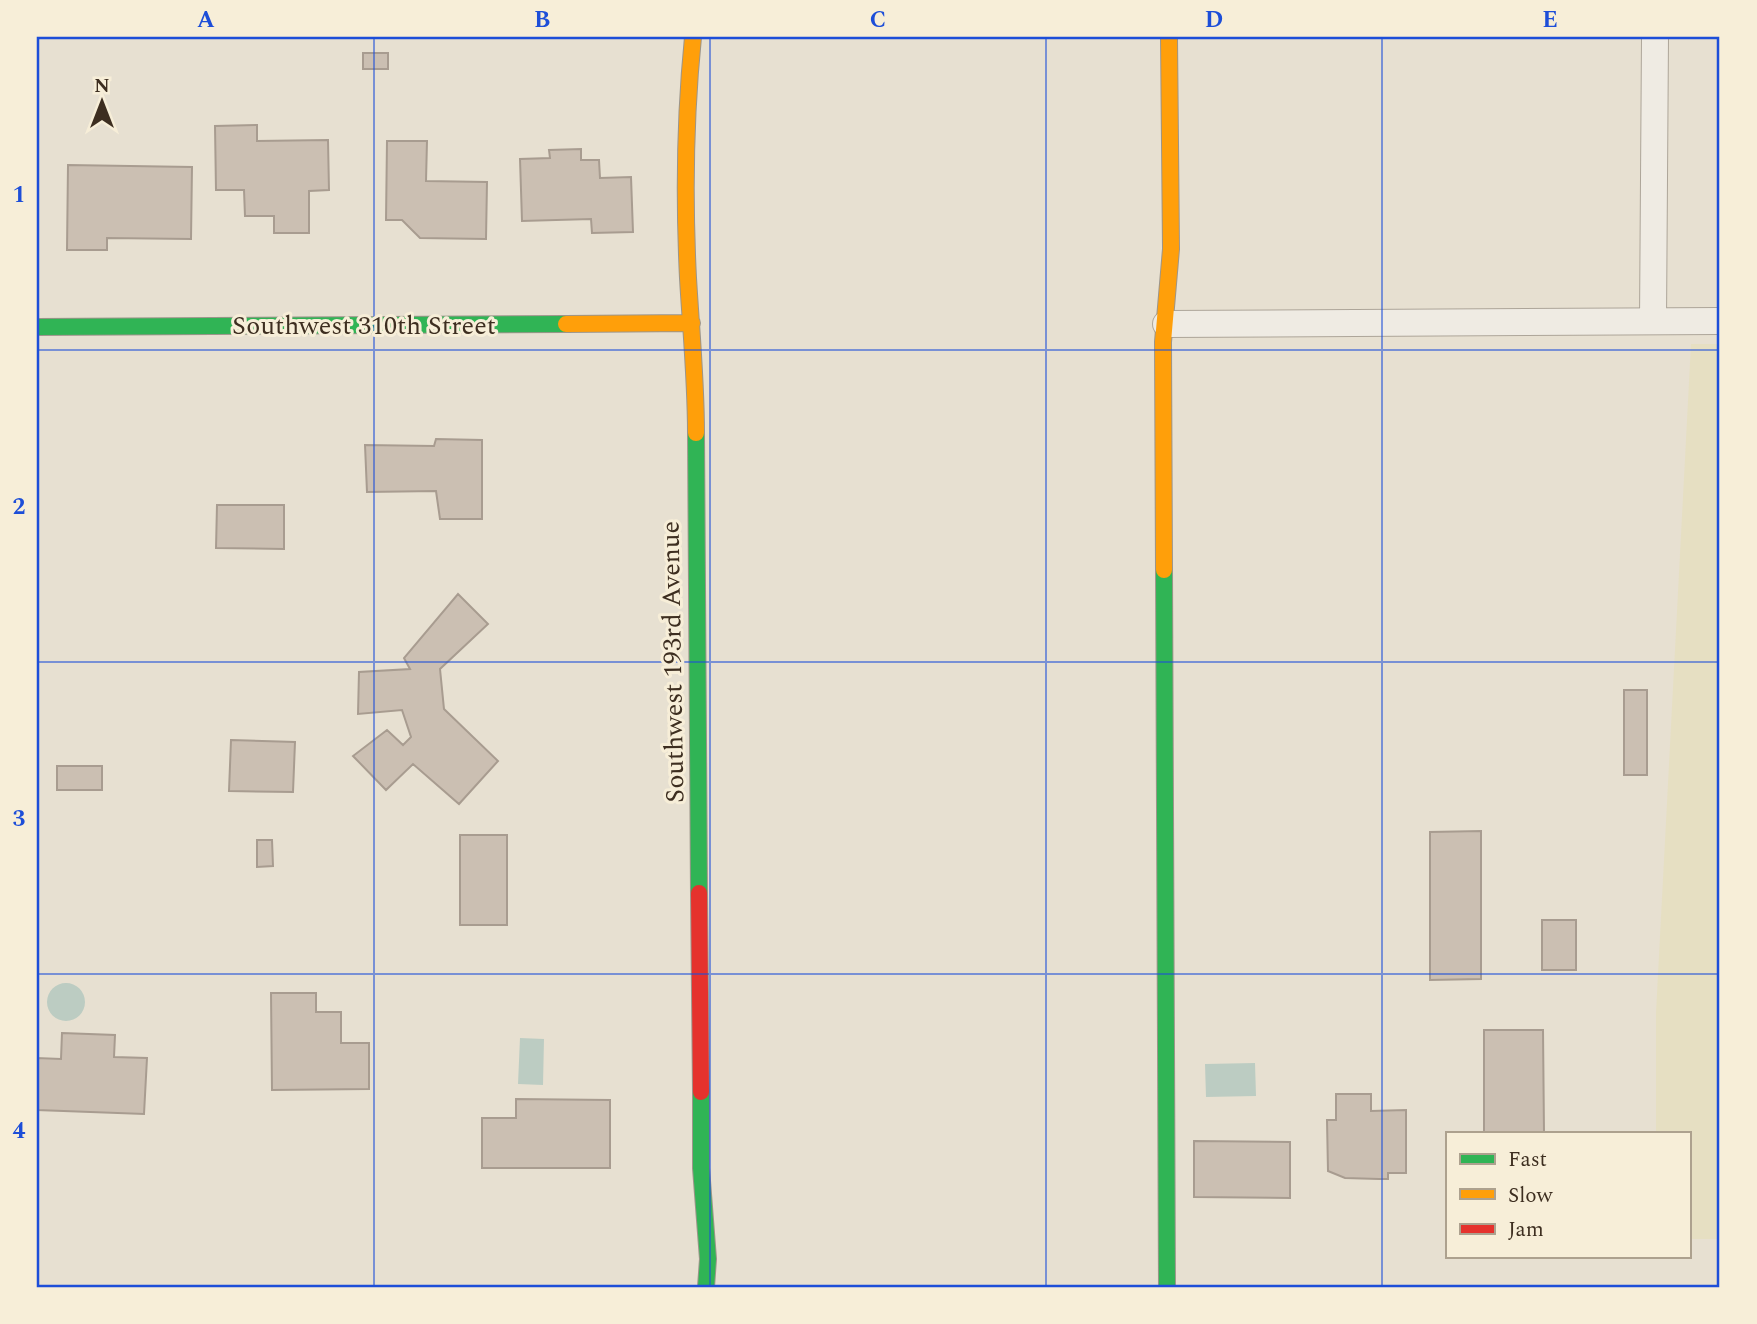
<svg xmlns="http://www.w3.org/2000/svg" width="1757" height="1324" font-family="Spectral,serif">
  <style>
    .farmland { fill: #e6dfc2 }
    .water { fill: #bcccc2 }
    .building { fill: #cbbfb2; stroke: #a89c90; stroke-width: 2 }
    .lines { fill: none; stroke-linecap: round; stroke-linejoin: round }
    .street-casing { stroke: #ada599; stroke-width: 28 }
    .fast-casing { stroke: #9c958a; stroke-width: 18 }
    .slow-casing { stroke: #9c958a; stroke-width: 18 }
    .jam-casing { stroke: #9c958a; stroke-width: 18 }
    .street { stroke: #efebe3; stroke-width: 26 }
    .fast { stroke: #30b455; stroke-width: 16 }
    .slow { stroke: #ff9f0a; stroke-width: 16 }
    .jam { stroke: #e5322d; stroke-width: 16 }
    .grid { fill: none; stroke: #1d4ed8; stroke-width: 2; stroke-opacity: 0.55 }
    .labels { text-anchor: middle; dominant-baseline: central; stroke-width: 6; stroke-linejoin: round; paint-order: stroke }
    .street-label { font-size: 26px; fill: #3d2e20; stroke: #f7eed8 }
    .neatline { fill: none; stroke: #1d4ed8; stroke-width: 2.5 }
    .grid-label { font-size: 23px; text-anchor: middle; font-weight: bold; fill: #1d4ed8 }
  </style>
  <rect width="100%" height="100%" fill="#e7e0d1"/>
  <path class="farmland" d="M1691 344H1720V1239H1689V1133H1656V1013Z"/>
  <path class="water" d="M47 1002a19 19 0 1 1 38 0a19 19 0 1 1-38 0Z
    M520 1038 544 1039 543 1085 518 1084Z
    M1255 1063 1256 1096 1206 1097 1205 1064Z"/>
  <path class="building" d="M363 53H388V69H363Z
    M257 125V141L328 140 329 190 309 191V233H274V216H245L244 190H216L215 126Z
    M387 141H427L426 181 487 182 486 239 420 238 402 220H386Z
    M581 149V160H599L600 178 631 177 633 232 592 233 591 219 522 221 520 159 550 158 549 150Z
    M68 165 192 167 191 239 107 238V250H67Z
    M436 439 482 440V519H440L436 491 367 492 365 445 434 446Z
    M217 505H284V549L216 548Z
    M458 594 488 624 440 669 444 709 498 761 459 804 413 764 386 790 353 756 387 730 403 745 411 737 402 710 358 714 359 672 410 669 404 658Z
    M1624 690H1647V775H1624Z
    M231 740 295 742 293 792 229 791Z
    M57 766H102V790H57Z
    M1481 831V979L1430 980V832Z
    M460 835H507V925H460Z
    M257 840H272L273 866 257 867Z
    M1542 920H1576V970H1542Z
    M271 993H316V1012H341V1043H369V1089L272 1090Z
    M1484 1030H1543L1544 1133H1484Z
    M62 1033 115 1035 114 1057 147 1058 144 1114 37 1110V1058L61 1059Z
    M1336 1094H1371V1111L1406 1110V1173H1388V1179H1379L1345 1178 1328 1171 1327 1120H1336Z
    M516 1099 610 1100V1168H482V1118H516Z
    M1194 1141 1290 1142V1198L1194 1197Z"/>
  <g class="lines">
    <defs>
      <path id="street" d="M1653 321 1655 37
        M1166 324 1720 321"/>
      <path id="fast" d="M37 327 566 324
        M696 433 699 893
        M1164 570 1167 1287
        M701 1092V1168L708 1259 706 1287"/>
      <path id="slow" d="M693 37C685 117 684 197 688 278 691 329 696 381 696 433
        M566 324 692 323
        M1164 570 1163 342 1171 249 1169 37"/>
      <path id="jam" d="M699 893 701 1092"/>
    </defs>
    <use href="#street" class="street-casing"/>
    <use href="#fast" class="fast-casing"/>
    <use href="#slow" class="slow-casing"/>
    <use href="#jam" class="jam-casing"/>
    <use href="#street" class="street"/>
    <use href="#fast" class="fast"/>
    <use href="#slow" class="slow"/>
    <use href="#jam" class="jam"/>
  </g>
  <path class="grid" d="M374 37V1287M710 37V1287M1046 37V1287M1382 37V1287M37 350H1720M37 662H1720M37 974H1720"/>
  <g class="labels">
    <g class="street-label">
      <text x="364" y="326">Southwest 310th Street</text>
      <text transform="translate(673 662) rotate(-91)">Southwest 193rd Avenue</text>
    </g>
  </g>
  <rect width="1757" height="1324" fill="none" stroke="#f7eed8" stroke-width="77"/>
  <rect x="1446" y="1132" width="245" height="126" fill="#f7eed8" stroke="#ada18e" stroke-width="2"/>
  <rect x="1460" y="1154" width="35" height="10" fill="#30b455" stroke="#ada18e" stroke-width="2"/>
  <text x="1508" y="1166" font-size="21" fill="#3d2e20">Fast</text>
  <rect x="1460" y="1189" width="35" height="10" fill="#ff9f0a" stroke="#ada18e" stroke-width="2"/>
  <text x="1508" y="1202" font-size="21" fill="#3d2e20">Slow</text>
  <rect x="1460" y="1224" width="35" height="10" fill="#e5322d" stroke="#ada18e" stroke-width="2"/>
  <text x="1508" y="1236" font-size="21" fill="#3d2e20">Jam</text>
  <g transform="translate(102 102)" stroke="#f7eed8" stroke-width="5" paint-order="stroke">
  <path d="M0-5L12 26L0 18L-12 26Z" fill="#3d2e20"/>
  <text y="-10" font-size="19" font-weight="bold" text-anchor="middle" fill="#3d2e20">N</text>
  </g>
  <rect x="38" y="38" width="1680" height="1248" class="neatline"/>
  <g class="grid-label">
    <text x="206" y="27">A</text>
    <text x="542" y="27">B</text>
    <text x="878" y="27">C</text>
    <text x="1214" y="27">D</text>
    <text x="1550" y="27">E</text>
    <text x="19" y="202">1</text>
    <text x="19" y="514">2</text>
    <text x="19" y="826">3</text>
    <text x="19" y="1138">4</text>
  </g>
</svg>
